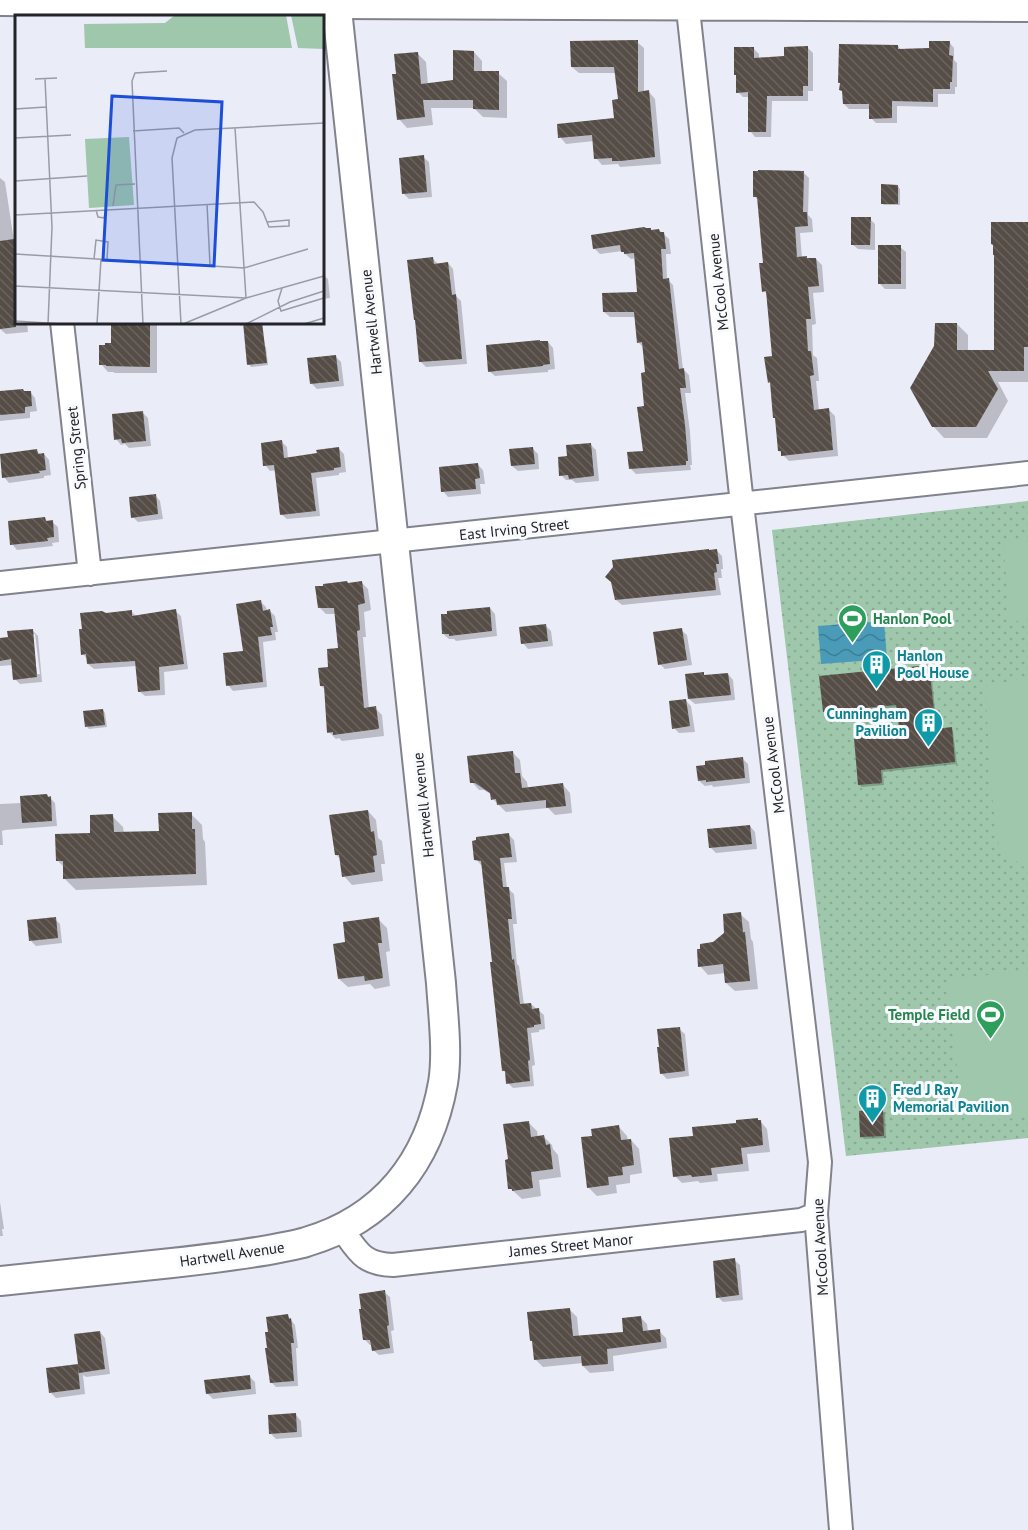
<svg xmlns="http://www.w3.org/2000/svg" width="1028" height="1530" font-family="'PT Sans',sans-serif">
  <style>
    .grass { fill: url(#grass-dots) }
    .garden { fill: #9ec7ac }
    .water { fill: url(#water-waves) }
    .shadow { fill: #0003; fill-rule: evenodd }
    .building { fill: url(#building-back-hatch) }
    .lines { fill: none; stroke-linecap: round; stroke-linejoin: round }
    .minor-casing { stroke: #81828c; stroke-width: 26 }
    .tertiary-casing { stroke: #81828c; stroke-width: 32 }
    .minor { stroke: #fff; stroke-width: 22 }
    .tertiary { stroke: #fff; stroke-width: 28 }
    .labels { text-anchor: middle; dominant-baseline: central; stroke-width: 6; stroke-linejoin: round; paint-order: stroke }
    .street-label { font-size: 15px; fill: #232328; stroke: #f9fafe }
    .leisure-label { font-size: 15px; font-weight: bold; fill: #27864d; stroke: #f9fafe; text-anchor: start }
    .culture-label { font-size: 15px; font-weight: bold; fill: #0d838f; stroke: #f9fafe; text-anchor: start }
    .inset-road { fill: none; stroke: #9a9ca4; stroke-width: 1.5 }
    .view { fill: #1d4ed8; fill-opacity: 0.15; stroke: #1d4ed8; stroke-width: 3 }
    .inset-edge { fill: none; stroke: #232328; stroke-width: 3 }
  </style>
  <defs>
    <pattern id="grass-dots" width="8" height="8" patternUnits="userSpaceOnUse" patternTransform="scale(1.5)"><rect width="8" height="8" fill="#9ec7ac"/><path d="M2 2h.1M6 6h.1" fill="none" stroke="#88ab94" stroke-width="1.8" stroke-linecap="round"/></pattern>
    <pattern id="water-waves" width="16" height="10" patternUnits="userSpaceOnUse" patternTransform="scale(1.5)"><rect width="16" height="10" fill="#4a9bb8"/><path d="M0 5q4-4 8 0t8 0" fill="none" stroke="#3d7e96"/></pattern>
    <pattern id="building-back-hatch" width="6" height="6" patternUnits="userSpaceOnUse" patternTransform="scale(1.5)"><rect width="6" height="6" fill="#554d46"/><path d="M-1 5l2 2M0 0l6 6M5-1l2 2" fill="none" stroke="#6a635e"/></pattern>
  </defs>
  <rect width="100%" height="100%" fill="#eaecf7"/>
  <path class="grass" d="M1028 501V1138L846 1156 772 530Z"/>
  <path class="garden" d="M1028 539V620L1010 622 1003 541Z
    M1028 678V870L999 848 992 796 985 686Z
    M1028 970V1117L975 1122 964 1114 961 1101 947 980Z"/>
  <path class="water" d="M884 621 887 659 821 664 818 626Z"/>
  <path class="shadow" d="M637 42 644 48V92H649L655 99 661 164 620 167 618 164 602 165 596 158 594 141 566 144 560 137 616 119 619 100 616 73H579L572 67Z
    M949 42 954 48V60L957 63V87H955V94H938V107L897 106V123H876L871 118 870 109H849L844 104 898 46 901 50H930Z
    M808 48 813 53V91H808V101H772L771 137H755L750 131 749 97H743L738 92 754 49 759 54V59L785 58Z
    M474 52 482 61V73H498L507 81V118L483 117 474 108H431L433 125 407 128 399 119 398 75 417 53 426 62 428 85 454 81Z
    M423 157 429 162 432 197 409 199 404 194Z
    M803 172 809 178 808 215 812 219 813 232 800 233 802 258 808 260 816 259 822 265 824 292 813 293 816 324 812 325 813 355 817 358 819 381H816L819 411 829 410 835 416 838 456 789 461 779 451 772 385 769 382 774 357 768 295 764 291 765 264 758 200 754 196Z
    M0 178 5 182 14 241 16 244V322H27L28 332 6 334 0 329Z
    M898 186 900 189V205H884L882 203Z
    M870 219 875 224V250L858 249 852 244Z
    M1028 224V382H998L1008 401 987 438H944L933 426 957 324 968 335V352H995Z
    M659 230 669 239 671 254H666L667 279 673 285 683 369 689 375 691 393H685L690 432 692 465H690L691 470 636 474 630 468 644 452 647 374 644 348 638 342 636 317H610L604 312 639 294 636 258 631 259 622 251 600 254 594 248Z
    M900 247 906 252V289H885L880 284Z
    M433 259 439 265 448 263 453 269 456 296 461 301 467 364 426 367 421 362Z
    M322 274 328 279 330 298 322 299Z
    M113 322H157V373H115L113 372H108L101 364 112 345Z
    M238 322H259L264 345 266 347 268 365 251 367 249 364 244 325 240 326Z
    M548 342 553 348 555 369 548 370V372L495 376 489 371Z
    M335 356 341 362 344 386 317 389 311 383Z
    M30 392 35 398 37 411 30 412V418L0 421V393Z
    M142 412 148 418 151 446 129 448 125 444 121 445 116 439Z
    M282 442 287 447 288 458 318 454 339 449 344 454 346 472 339 473V475L316 478 320 516 287 519 281 514 277 470 270 471 265 465Z
    M590 444 596 450 599 481 576 483 572 480H566L561 475 568 457Z
    M532 448 538 454 539 469 518 471 512 466Z
    M37 451 41 455 44 454 49 460 51 475 44 476V478L9 483 4 477Z
    M478 465 483 470 485 484H480L481 494 448 497 443 491Z
    M155 495 160 501 163 519 138 522 133 517Z
    M45 519 48 522H52L58 527 59 542 52 543 53 546 17 550 12 544Z
    M716 550 722 556 723 569H721L722 578H718L721 595 622 605 616 600Z
    M362 583 368 589 371 610 364 612 366 637H363L369 709 375 708 382 715 384 736 342 741 339 738 336 739 329 732 326 690 321 686 340 650 336 614H326L319 607Z
    M260 601 266 607 267 611H270L275 616 278 632H275L276 640 263 642 267 687 233 691 228 685 245 652Z
    M490 608 495 614 497 636 456 641 454 639H449L443 634Z
    M131 611 137 617 175 611 181 616 188 669 164 672 165 695 145 696 139 691 137 666 94 669 88 664V660L83 654 105 614Z
    M546 626 551 631 553 646 528 649 523 643Z
    M32 630 38 636 42 682 20 684 15 679 13 665 0 666V640ZM32 634H35L40 674H37Z
    M681 630 687 635 692 665 665 669 660 664Z
    M929 666 931 669 937 730 951 729 953 731 957 764 883 772 884 785 862 787 859 785 902 736 898 707 826 714 824 711Z
    M703 674 706 676 728 674 733 680 735 700 695 704 689 699Z
    M686 701 691 706 695 732 679 733 674 728Z
    M103 710 105 713 107 727 89 729 87 727Z
    M512 752 520 760 522 776 527 782 528 788 563 785 570 793 572 813 555 815 548 808 506 812 493 799 492 795 484 790H479L472 782Z
    M743 759 748 764 750 783 713 787 712 785 705 786 699 781Z
    M47 795 55 803 57 826 5 830 2 831 3 845H0V804L22 803Z
    M368 811 376 820 378 838 382 841 385 864H381L383 881 352 885 344 876 342 860 336 855Z
    M191 814 202 825 203 839 205 842 207 885 76 890 65 879 64 867 57 860 112 816 123 827 124 833 160 832Z
    M750 826 755 832 757 849 716 853 710 847Z
    M509 835 514 840 517 862 504 863 507 888 514 894 517 924H513L517 964 519 966 524 1005 531 1004 544 1015 545 1029 539 1030V1032L531 1033 535 1065 532 1066 534 1086 513 1088 508 1083 507 1074 504 1071 483 865H481L476 859Z
    M740 914 749 922 751 939 753 942 758 989 735 991 726 983 725 973 708 975 700 966 714 944 725 934Z
    M55 919 60 924 62 943 36 946 31 941Z
    M378 919 387 928 390 951 386 952 390 986 375 989 370 984 348 987 339 979 347 944Z
    M679 1029 685 1034 689 1076 667 1079 661 1073Z
    M882 1111 885 1113 886 1138 864 1139 862 1137Z
    M760 1121 767 1129 770 1152 747 1154 749 1171 717 1174 718 1181 700 1183 698 1181 682 1183 675 1176 694 1137Z
    M528 1122 537 1131 538 1137H544L552 1145 553 1149 558 1155 561 1177 539 1180 541 1196 522 1199 510 1188 509 1160Z
    M619 1127 627 1136 628 1140H631L639 1149 642 1173 630 1175V1183L616 1185 617 1193 597 1196 588 1187 594 1137Z
    M0 1202 4 1229H2L3 1236H0Z
    M734 1260 740 1265 743 1300 723 1302 718 1297Z
    M384 1292 390 1297 394 1330 391 1331 394 1353 379 1355 373 1350V1345H370L365 1340 362 1310Z
    M570 1310 577 1317 579 1337 625 1334 640 1317 647 1324 648 1332 659 1331 666 1338 667 1348 613 1356 614 1371 590 1373 583 1366V1363L543 1367 536 1360 534 1343 531 1340Z
    M288 1316 295 1325 298 1348H296L298 1386 276 1387 271 1382Z
    M100 1332 105 1338 110 1374 86 1377 83 1375 85 1394 56 1398 50 1392 79 1365Z
    M249 1376 255 1382 256 1394 213 1399 207 1393Z
    M296 1415 301 1421 302 1437 276 1439 271 1434Z"/>
  <path class="building" d="M638 40V92L649 90 655 157 621 161H612V158L594 159 592 135 558 138 557 124 614 118 612 100 618 99 614 67H571L570 41Z
    M929 41H950L949 55 953 56 952 82H950V89H933V102L892 101V118L869 119V104H843L842 91 839 90 840 83H838L839 44 898 45V49L929 48Z
    M808 46V86H803V96H767L766 132H748V92L736 93V75H734V47H754V58L784 56V47Z
    M453 50 474 51V71H499V110L473 109V100H423L425 117 397 120 392 74H396L394 54 418 52 421 84 453 80Z
    M424 155 427 192 402 194 399 158Z
    M758 170 804 171 803 212H807L808 226 795 227 797 257 807 256V258H816L819 286 808 287 811 319H806L808 351H811L814 375 810 376 814 410 829 408 833 450 781 456V451H778L775 418H773L770 382 768 383 764 357 772 356 766 291 762 292 759 263H763L757 197H753V171H758Z
    M881 184 898 185V204H881Z
    M851 217H871L870 245H851Z
    M991 222H1028V347H1024V371H988L998 389 976 427H932L910 388 934 346 935 323H957V350H994V255H993V245L991 244Z
    M644 227 646 228H651V230L659 229 660 232H664L666 249H661L663 279 669 278 679 369 684 368 686 388H680L685 425 688 461H686V465L629 469 627 452 643 451 637 407 644 406 641 373 645 372 642 342 637 343 634 312H603L602 293 637 292 634 253 624 254V252H621L620 245 593 249 591 235Z
    M14 239 16 264V327L0 329V241Z
    M878 245H901V284H878Z
    M433 257 434 264 448 262 452 295 456 294 462 359 419 362 415 320H414L407 260Z
    M111 322H150V367L106 366V365H99V345H105V343H111Z
    M243 322H262L267 363 247 365Z
    M540 340V341H548L550 364 543 365V366L488 372 486 345Z
    M336 355 339 381 310 384 307 358Z
    M23 389 24 391H31L32 406 25 407V413L0 415V391Z
    M143 411 146 441 122 443 121 439 114 440 112 414Z
    M282 440 284 458 317 453 316 450 339 447 341 467 334 468V470L311 473 316 511 280 515 274 465 263 466 261 443Z
    M591 443 594 476 569 479 568 475 559 476 558 457 567 456 566 445Z
    M533 447 535 464 511 466 509 449Z
    M37 449 38 454 44 453 46 470 39 471 40 473 2 478 0 454Z
    M478 463 480 478 475 479 476 489 441 492 439 467Z
    M156 494 158 514 131 518 129 497Z
    M45 517 46 521 53 520 54 537 47 538 48 541 10 545 8 521Z
    M709 549V550L717 549 719 564H716L717 572 714 573 716 590 615 600 611 582 605 577 613 567 612 560Z
    M347 581 348 583 362 581 365 603 358 605 360 630 357 631 364 708 376 706 379 728 378 729 333 735V732L327 733 324 686H320L318 668 328 667 327 649 338 648 334 608H318L315 586H323V584Z
    M261 600 263 611 270 609 273 627H270L272 635 258 637 263 682 226 686 223 653 243 651 236 604Z
    M490 607 492 631 449 636V634H442L441 614H447V611Z
    M176 609 184 664 159 667 160 690 138 692 135 661 87 664 86 654 81 655 79 629H82L80 613 102 611 106 613 132 610V616Z
    M546 624 548 641 521 644 519 627Z
    M682 628 687 660 658 665 653 632Z
    M33 629 37 677 13 680 11 659 0 661V638L8 637 7 631Z
    M929 665 936 729 952 727 955 762 881 770 882 783 858 785 854 738 900 735 896 705 823 712 819 676Z
    M704 672V675L728 673 731 695 688 699 685 674Z
    M686 699 690 726 672 729 669 701Z
    M103 709 105 725 85 727 83 711Z
    M513 751 515 773H520L522 788 563 783 566 806 546 808V800L497 805 496 799 491 800 490 793 475 783H470L467 756Z
    M743 757 745 778 706 782V780L698 781 696 766 705 765V761Z
    M47 794 48 797 51 796 52 821 22 823 20 796Z
    M368 810 371 832 374 831 377 855 373 856 375 872 342 877 339 855H335L329 815Z
    M192 812V829H195L196 874 63 879V861H56L55 834 90 833V815L113 814 114 832 159 831 158 813Z
    M750 825 752 844 709 848 707 829Z
    M509 833 512 857 500 858 503 887H509L512 919H508L512 960 514 959 520 1004 531 1003 532 1009 539 1008 541 1024 534 1025V1027L527 1028 530 1060 528 1061 530 1081 506 1084 505 1071H502L495 1007 490 962H492L481 861 474 860 472 841 476 840V837Z
    M741 912 743 932H745L750 981 725 983 723 964 698 967 697 949H700V944L713 942 724 933 723 914Z
    M56 917 58 938 29 941 27 920Z
    M379 917 382 943H378L383 978 365 981 364 976 338 979 333 944 345 942 343 922Z
    M680 1027 685 1071 660 1074 657 1047H659L657 1029Z
    M883 1109 884 1136 860 1137 859 1111Z
    M758 1118V1120H761L763 1145 741 1148 743 1164 711 1168 712 1175 692 1177 691 1175 673 1177 669 1138 693 1136 692 1127 736 1123V1120Z
    M529 1121 531 1137 544 1135 546 1145 550 1144 553 1169 531 1172 533 1188 512 1191V1189H508L505 1160 508 1159 503 1124Z
    M619 1125 621 1140 631 1139 634 1165 622 1167 623 1175 608 1177 609 1185 587 1188 581 1137 592 1136 591 1129Z
    M735 1258 739 1295 716 1298 713 1261Z
    M385 1290 389 1325 387 1326 390 1348 372 1351 370 1340H363L359 1309H361L359 1294Z
    M570 1308 573 1336 623 1332 622 1318 641 1316 643 1331 660 1329 661 1342 607 1349 608 1364 582 1366 581 1356 534 1360 532 1341H530L527 1312Z
    M288 1314 289 1319 291 1318 294 1343H291L294 1381 270 1383 265 1348H267L265 1332H268L266 1317Z
    M100 1331 105 1369 79 1373 78 1367 80 1389 49 1393 46 1368 78 1364 74 1334Z
    M250 1375 251 1389 206 1394 204 1380Z
    M296 1413 297 1432 269 1434 268 1415Z"/>
  <g class="lines">
    <defs>
      <path id="minor" d="M687 0 742 504 820 1162 816 1214 841 1530
        M0 4 337 7 1028 10
        M62 322 90 574
        M0 583 1028 473
        M341 1228C358 1251 362 1264 393 1265L801 1220 816 1214"/>
      <path id="tertiary" d="M0 1281C57 1275 114 1269 172 1263 208 1259 244 1255 279 1248 288 1246 297 1245 306 1242 384 1219 429 1162 443 1083 448 1053 443 1014 441 983L336 0"/>
    </defs>
    <use href="#minor" class="minor-casing"/>
    <use href="#tertiary" class="tertiary-casing"/>
    <use href="#minor" class="minor"/>
    <use href="#tertiary" class="tertiary"/>
  </g>
  <defs>
    <symbol id="stadium-pin" viewBox="-11 -11 22 30"><path d="M0 17L-7.5 6A9.5 9.5 0 1 1 7.5 6Z" fill="#2e9e5b" stroke="#f9fafe"/><path d="M0-5a6.5 5 0 1 0 0 10a6.5 5 0 1 0 0-10ZM-3.5-1.8h7v3.6h-7Z" fill="#fff"/></symbol>
    <symbol id="building-pin" viewBox="-11 -11 22 30"><path d="M0 17L-7.5 6A9.5 9.5 0 1 1 7.5 6Z" fill="#0f9aa8" stroke="#f9fafe"/><path d="M-4-6H4V6H1V3H-1V6H-4ZM-2.5-4.3h1.7v1.8h-1.7ZM.8-4.3h1.7v1.8H.8ZM-2.5-1h1.7V.8h-1.7ZM.8-1h1.7V.8H.8Z" fill="#fff"/></symbol>
  </defs>
  <g fill-rule="evenodd">
    <use href="#stadium-pin" x="836" y="602" width="33" height="45"/>
    <use href="#building-pin" x="860" y="648" width="33" height="45"/>
    <use href="#building-pin" x="912" y="706" width="33" height="45"/>
    <use href="#stadium-pin" x="974" y="998" width="33" height="45"/>
    <use href="#building-pin" x="856" y="1082" width="33" height="45"/>
  </g>
  <g class="labels">
    <g class="street-label">
      <text transform="translate(718 282) rotate(-96)">McCool Avenue</text>
      <text transform="translate(371 322) rotate(-96)">Hartwell Avenue</text>
      <text transform="translate(76 448) rotate(-96)">Spring Street</text>
      <text transform="translate(514 529) rotate(-6)">East Irving Street</text>
      <text transform="translate(773 765) rotate(-97)">McCool Avenue</text>
      <text transform="translate(423 805) rotate(-96)">Hartwell Avenue</text>
      <text transform="translate(571 1245) rotate(-6)">James Street Manor</text>
      <text transform="translate(820 1247) rotate(-93)">McCool Avenue</text>
      <text transform="translate(232 1254) rotate(-8)">Hartwell Avenue</text>
    </g>
    <g class="leisure-label">
      <text x="873" y="618">Hanlon Pool</text>
      <text x="970" y="1014" text-anchor="end">Temple Field</text>
    </g>
    <g class="culture-label">
      <text x="897" y="655">Hanlon<tspan x="897" dy="17">Pool House</tspan></text>
      <text x="907" y="713" text-anchor="end">Cunningham<tspan x="907" dy="17">Pavilion</tspan></text>
      <text x="893" y="1089">Fred J Ray<tspan x="893" dy="17">Memorial Pavilion</tspan></text>
    </g>
  </g>
  <g transform="translate(15 15)">
    <rect width="309" height="309" fill="#eaecf7"/>
    <path d="M114 122 119 190 74 193 70 124Z" fill="#9ec7ac"/>
    <path d="M160 0H271L277 33H70L69 9 150 8ZM276 0H309V34L283 33Z" fill="#9ec7ac"/>
    <path d="M86 133a9 9 0 1 1 18 0a9 9 0 1 1-18 0ZM93 152 97 172H87L78 165 76 155Z" fill="#9ec7ac"/>
    <path class="inset-road" d="M20 64 42 63M30 64 37 212 33 309M0 94 31 92M118 116 164 113 169 118M0 123 56 120M0 166 72 161M192 189 195 250M98 191 101 170 120 169M81 195 83 202 89 203 91 195M0 200 239 187 248 197 254 212 274 211V205L252 207M0 239 229 253 293 234M79 244 81 225 93 227 92 244M0 271 231 283 220 113M267 273 263 286 266 296 309 283M0 306 47 309M82 309 86 244M128 309 117 66 120 58 152 56M166 309 157 143 162 123 180 115 309 108M168 309 231 283 309 261M231 309 275 287 309 276M289 309 309 303"/>
    <path class="view" d="M97 81 207 87 199 251 88 245Z"/>
    <rect width="309" height="309" class="inset-edge"/>
  </g>
</svg>
